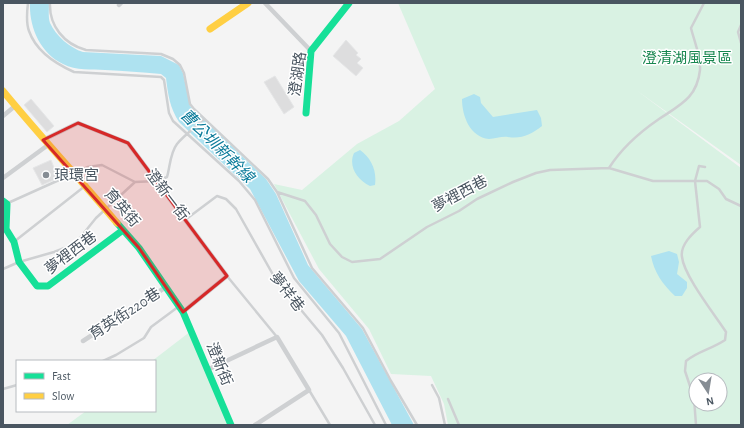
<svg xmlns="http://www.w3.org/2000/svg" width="744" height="428" font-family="'Alegreya Sans','Noto Sans TC',sans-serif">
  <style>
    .green { fill: #d9f2e3; fill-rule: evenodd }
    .water { fill: #aee2f0 }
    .building { fill: #ddddde; stroke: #e5e6e7 }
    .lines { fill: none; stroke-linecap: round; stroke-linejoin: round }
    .lane { stroke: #ced0d2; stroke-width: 2.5 }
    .street { stroke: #ced0d2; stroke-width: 4.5 }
    .fast { stroke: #16e098; stroke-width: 7 }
    .slow { stroke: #ffcf43; stroke-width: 7 }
    .marked { fill: #d62828; fill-opacity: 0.2; stroke: #d62828; stroke-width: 3; stroke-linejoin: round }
    .poi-dot { fill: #868d94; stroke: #fff; stroke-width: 1.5 }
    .labels { text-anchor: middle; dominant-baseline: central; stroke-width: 3; stroke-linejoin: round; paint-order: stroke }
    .park-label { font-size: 15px; fill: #17864f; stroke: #fff }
    .street-label { font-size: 15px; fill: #4a5661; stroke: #fff }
    .poi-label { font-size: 15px; fill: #4a5661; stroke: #fff; text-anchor: start }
    .water-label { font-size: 16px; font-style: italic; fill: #0c7c9b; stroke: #fff }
  </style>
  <rect width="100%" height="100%" fill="#f4f4f4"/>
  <path class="green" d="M398 3H741V165L636 90 741 168V425H448L444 404 431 376 391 374 369 329 319 269 274 184 302 190 357 144 399 121 435 89ZM696 380H720V404H696Z
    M191 331 231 425H67L86 411H155V361H152Z"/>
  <path class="water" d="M30 3H49C49 9 48 17 50 23 56 36 70 48 83 52L161 56 179 65 183 73 190 106 266 179 276 194 308 265 362 329 414 425H392L346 336 299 281 250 189 179 122C170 108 168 95 166 78L161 74C142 72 124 71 105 70 92 69 76 71 63 64 40 53 29 27 30 3Z
    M474 94 480 97 481 103 493 117 537 110 541 118 542 126C530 135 522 139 508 137 502 136 495 139 489 139 470 137 462 116 462 99Z
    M360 150C371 158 377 170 375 185L370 186C357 180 348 166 354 153Z
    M669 251 677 254 679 262 677 274 687 282V288L682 296H675C663 285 654 272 651 256Z"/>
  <path class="building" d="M346 40 358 53 356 55 361 59 357 63 363 68 356 76 333 56Z
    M275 76 294 107 284 114 264 82Z
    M31 99 54 126 47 132 24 105Z
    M51 160 58 178 42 185 33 168Z"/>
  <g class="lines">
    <path class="lane" d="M28 3C27 11 26 23 29 31 36 51 56 64 74 72L161 77 164 80 169 113 173 121 239 181 255 200 294 278 339 333 386 425
      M50 3C49 26 64 44 86 50L161 54 173 59 180 65 184 73 190 104 194 109 268 179 277 192 312 268 363 328 391 381 417 425
      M741 25 738 32 741 43
      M609 168C621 149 640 132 659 119 680 105 697 98 700 70 701 56 694 41 691 28L704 3
      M277 192 305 201 316 215 330 244 342 257 352 262 380 259 427 227 459 211 477 199 513 182 536 173 550 170 609 168 653 181H707L719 189 726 199 741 206
      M8 203 88 167 102 165 135 182 157 181 167 177C170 167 170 153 177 144 184 135 196 127 204 119
      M185 220 217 196 226 199 236 209 276 280 322 335 343 368 375 425
      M15 241 85 186
      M3 269 19 262 54 252 75 244 96 218 135 182
      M227 276 277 337
      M103 361 116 355 144 338 151 327 178 307
      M432 385 439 398 445 425
      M3 389 17 385
      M309 390 330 425
      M448 399 459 425
      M696 425 694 398 685 371 686 361C698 351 712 349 725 340L726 332C715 315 684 276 682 257 680 245 692 234 700 227L695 181 699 166 705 167"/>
    <path class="street" d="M265 3 311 51
      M119 5 121 3
      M3 116 15 106
      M43 140 78 123 128 143 227 276 183 312
      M3 178 48 145
      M83 341 166 287
      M207 370 277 337 309 390 255 425"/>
    <path class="fast" d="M306 113 311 51 349 3
      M3 201 7 204 6 229 14 242 19 262 37 286H48L123 230
      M117 223 139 248 183 312 231 425"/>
    <path class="slow" d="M210 29 248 3
      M3 91C40 136 79 178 117 223"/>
  </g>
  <path class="marked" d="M78 123 128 143 227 276 183 312 139 248 43 140Z"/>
  <circle class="poi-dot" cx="46" cy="175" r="4"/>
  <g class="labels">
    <g class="park-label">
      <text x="687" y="58">澄清湖風景區</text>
    </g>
    <g class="street-label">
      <text transform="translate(298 74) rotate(-82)">澄湖路</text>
      <text transform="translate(460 194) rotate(-28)">夢裡西巷</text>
      <text transform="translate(167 195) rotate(53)">澄新一街</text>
      <text transform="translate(122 208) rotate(49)">育英街</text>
      <text transform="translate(71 253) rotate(-37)">夢裡西巷</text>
      <text transform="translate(287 292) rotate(52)">夢祥巷</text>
      <text transform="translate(125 314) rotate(-33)">育英街220巷</text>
      <text transform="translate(219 364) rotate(68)">澄新街</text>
    </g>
    <g class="poi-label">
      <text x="54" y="175">琅環宮</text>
    </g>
    <g class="water-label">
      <text transform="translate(217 146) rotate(45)">曹公圳新幹線</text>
    </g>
  </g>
  <rect width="744" height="428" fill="none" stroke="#4a5661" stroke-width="8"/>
  <rect x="16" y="360" width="140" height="52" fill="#ffffff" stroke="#b7bbc0"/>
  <rect x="24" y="373" width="20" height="6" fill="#16e098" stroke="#b7bbc0"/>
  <text x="52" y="380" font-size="12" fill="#4a5661">Fast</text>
  <rect x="24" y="393" width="20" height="6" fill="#ffcf43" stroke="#b7bbc0"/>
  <text x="52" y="400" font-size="12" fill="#4a5661">Slow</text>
  <g transform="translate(708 392) rotate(168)"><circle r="19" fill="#ffffff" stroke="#b7bbc0"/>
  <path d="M0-3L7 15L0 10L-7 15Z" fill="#868d94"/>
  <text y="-6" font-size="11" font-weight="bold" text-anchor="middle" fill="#4a5661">N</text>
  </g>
</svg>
